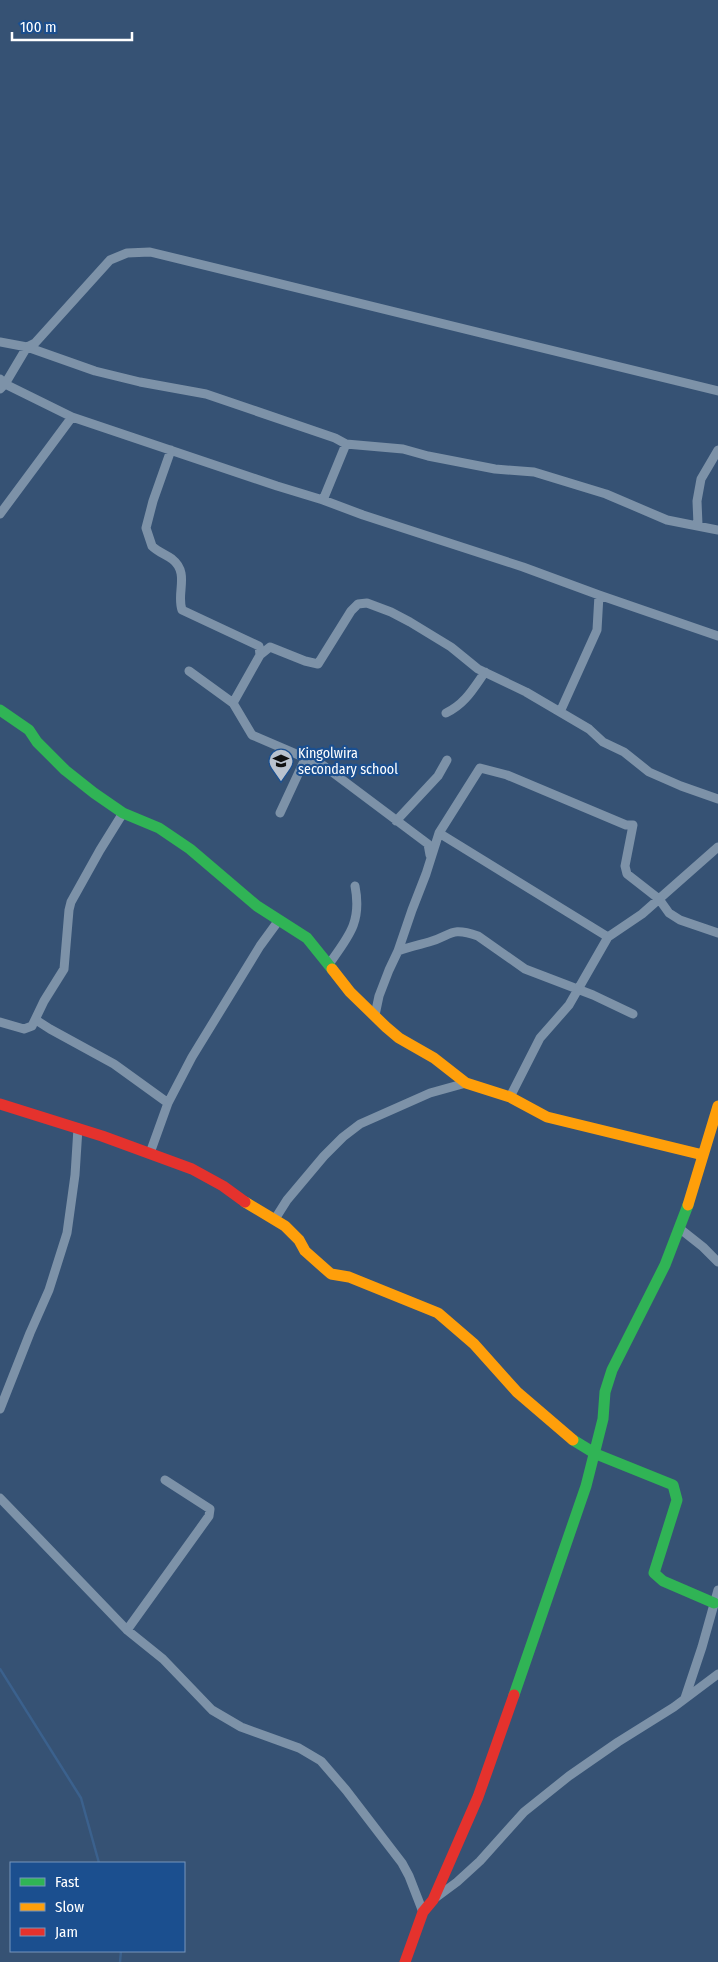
<svg xmlns="http://www.w3.org/2000/svg" width="718" height="1962" font-family="'Fira Sans Condensed',sans-serif">
  <style>
    .lines { fill: none; stroke-linecap: round; stroke-linejoin: round }
    .stream { stroke: #3b618d; stroke-width: 2.5 }
    .street { stroke: #7d92a8; stroke-width: 9 }
    .fast { stroke: #30b455; stroke-width: 11 }
    .slow { stroke: #ff9f0a; stroke-width: 11 }
    .jam { stroke: #e5322d; stroke-width: 11 }
    .labels { text-anchor: middle; dominant-baseline: central; stroke-width: 4.5; stroke-linejoin: round; paint-order: stroke }
    .poi-label { font-size: 14px; fill: #fff; stroke: #1b4f8f; text-anchor: start }
  </style>
  <rect width="100%" height="100%" fill="#365274"/>
  <g class="lines">
    <path class="stream" d="M0 1669 81 1798 99 1863
      M120 1962 121 1951"/>
    <path class="street" d="M0 342 27 347 35 343 110 260 127 253 150 252 718 391
      M0 379 5 384 72 417 277 486 323 500 363 515 523 567 599 595 718 636
      M0 389 5 384 27 347 95 371 140 382 206 394 335 438 346 444 403 449 428 456 495 469 534 472 606 494 667 520 718 530
      M171 450 153 501 146 528 152 546C158 552 165 554 172 559 190 573 176 593 182 610L259 646 260 655
      M323 500 346 444
      M0 514 72 417
      M698 525 697 501 701 479 718 450
      M189 671 233 703 252 735 324 766 428 844 430 855
      M233 703 260 655 270 647 305 661 318 664 351 611 358 604 367 603 391 612 410 622 451 647 478 669 526 692 589 729 603 742 624 752 649 772 681 786 718 799
      M560 712 597 630 599 595
      M446 713C465 704 473 689 485 672
      M280 813 306 757
      M396 821 438 776 447 760
      M439 833 608 937
      M398 951C408 947 418 945 429 942 452 936 449 926 478 936L525 969 593 995 633 1014
      M329 964C349 936 362 922 355 886
      M375 1015 379 996 389 970 398 951 412 910 426 874 439 833 480 768 507 775 626 825H633L625 866 627 874 659 899 669 913 680 920 718 933
      M36 1020 50 1029 114 1064 168 1103
      M0 1022 24 1029 32 1026 44 1001 64 969 69 910 71 902 100 850 123 813
      M510 1097 540 1038 569 1005 608 937 642 914 718 847
      M150 1153 168 1103 192 1057 260 946 279 920
      M275 1219 287 1200 324 1156 343 1137 360 1124 430 1093 466 1083
      M679 1228 703 1247 718 1262
      M0 1409 30 1333 49 1290 67 1233 75 1175 78 1128
      M0 1498 127 1630 163 1659 212 1710 241 1727 299 1748 321 1761 346 1790 402 1863 409 1876 423 1912
      M127 1630 209 1516 210 1509 165 1480
      M685 1698 702 1647 718 1590
      M434 1899 457 1882 480 1861 524 1812 569 1776 618 1742 674 1707 718 1674"/>
    <path class="fast" d="M0 710 29 730 37 742 65 770 94 793 123 813 159 828 190 849 257 906 307 938 332 969
      M573 1440 596 1454 673 1485 677 1500 654 1573 663 1581 714 1603
      M514 1695 586 1486 603 1419 605 1392 612 1370 665 1265 688 1205"/>
    <path class="slow" d="M332 969 350 992 386 1027 399 1038 434 1058 466 1083 510 1097 547 1117 703 1155
      M245 1202 285 1226 299 1240 305 1251 331 1274 349 1277 438 1313 474 1344 517 1392 573 1440
      M688 1205 718 1106"/>
    <path class="jam" d="M0 1104 102 1136 192 1169 223 1186 245 1202
      M405 1962 423 1912 433 1900 478 1797 514 1695"/>
  </g>
  <defs>
    <symbol id="school-pin" viewBox="-11 -11 22 30"><path d="M0 17L-7.5 6A9.5 9.5 0 1 1 7.5 6Z" fill="#b9c2ce" stroke="#1b4f8f"/><path d="M0-5L7-2L0 1L-7-2ZM-4 1L0 2.5L4 1V4Q0 6-4 4Z" fill="#111"/></symbol>
  </defs>
  <g fill-rule="evenodd">
    <use href="#school-pin" x="267" y="747" width="28" height="38"/>
  </g>
  <g class="labels">
    <g class="poi-label">
      <text x="298" y="753">Kingolwira<tspan x="298" dy="16">secondary school</tspan></text>
    </g>
  </g>
  <rect x="10" y="1862" width="175" height="90" fill="#1b4f8f" stroke="#7695bc"/>
  <rect x="20" y="1878" width="25" height="8" fill="#30b455" stroke="#7695bc"/>
  <text x="55" y="1887" font-size="15" fill="#ffffff">Fast</text>
  <rect x="20" y="1903" width="25" height="8" fill="#ff9f0a" stroke="#7695bc"/>
  <text x="55" y="1912" font-size="15" fill="#ffffff">Slow</text>
  <rect x="20" y="1928" width="25" height="8" fill="#e5322d" stroke="#7695bc"/>
  <text x="55" y="1937" font-size="15" fill="#ffffff">Jam</text>
  <path d="M12 32v8h120v-8" fill="none" stroke="#ffffff" stroke-width="2.5"/>
  <text x="20" y="32" font-size="15" fill="#ffffff" stroke="#1b4f8f" stroke-width="4" paint-order="stroke">100 m</text>
</svg>
